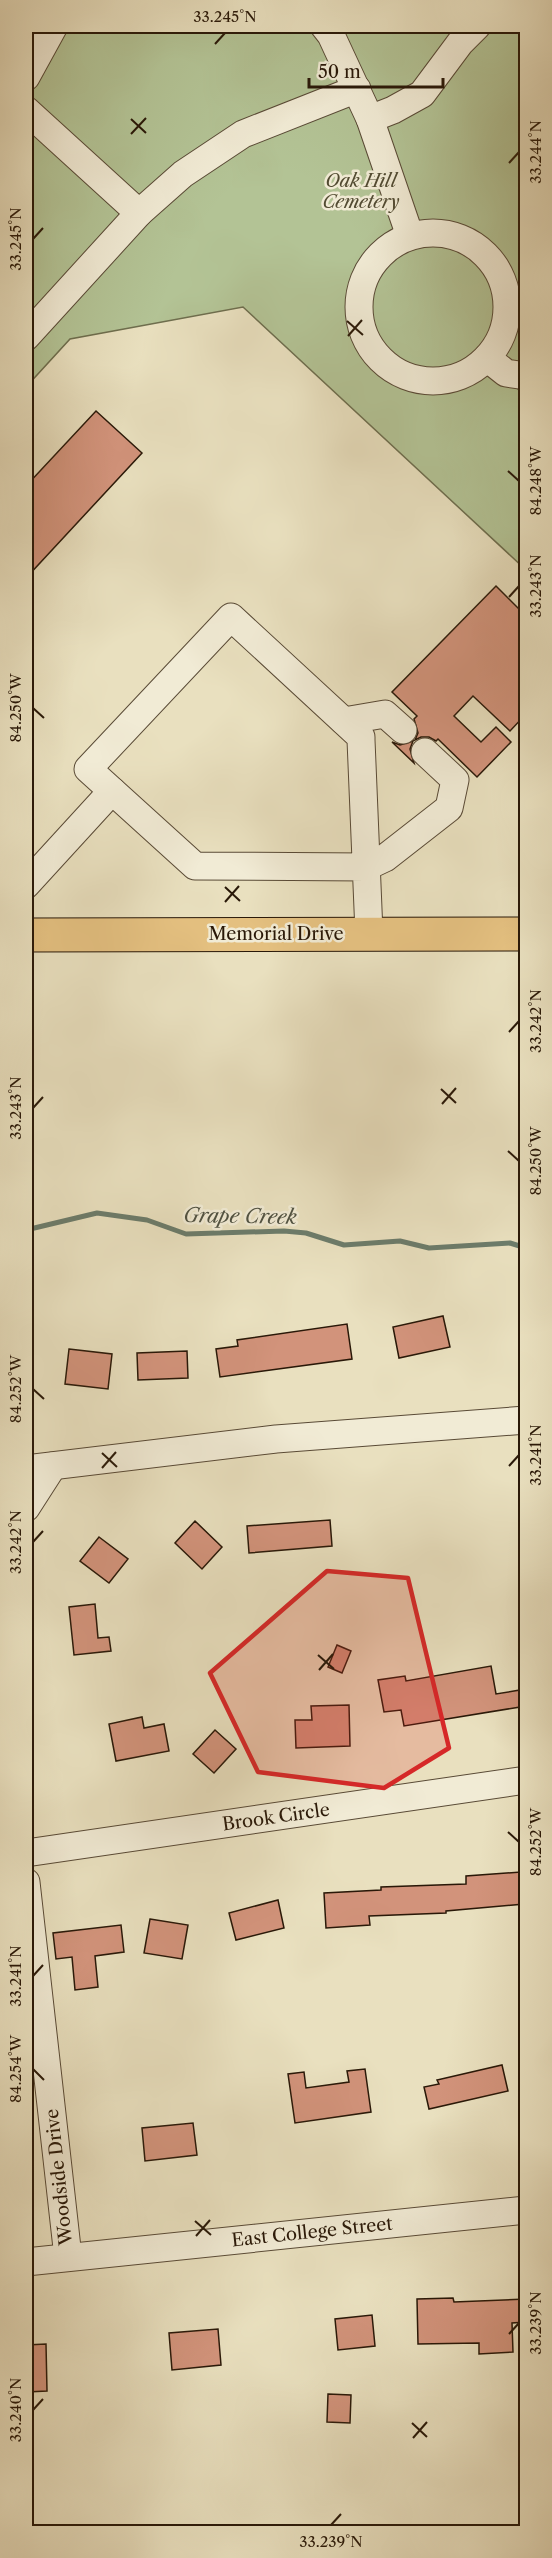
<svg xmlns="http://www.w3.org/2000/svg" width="552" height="2558" viewBox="0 0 552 2558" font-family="'Libre Caslon Text',serif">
	<rect width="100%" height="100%" fill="#e9e0bf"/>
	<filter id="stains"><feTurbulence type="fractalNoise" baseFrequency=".00333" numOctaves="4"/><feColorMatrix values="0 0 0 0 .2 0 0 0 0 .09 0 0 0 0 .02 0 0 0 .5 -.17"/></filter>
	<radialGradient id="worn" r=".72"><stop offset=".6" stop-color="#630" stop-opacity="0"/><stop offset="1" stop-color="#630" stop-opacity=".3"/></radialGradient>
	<path fill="#b3c395" stroke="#6e6e4e" stroke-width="1.5" d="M26,26H526V362L510,380L526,398V570L243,307L70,339L26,387Z"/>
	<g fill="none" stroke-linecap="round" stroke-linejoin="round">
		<path stroke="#6c7c6b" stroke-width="5" d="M26,1230L97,1213L147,1220L186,1234L284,1231L306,1233L344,1245L400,1241L429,1248L510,1243L526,1248"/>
	</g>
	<g fill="#d2937b" stroke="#291808" stroke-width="1.5">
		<path d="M96,411L142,453L26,578V486Z"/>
		<path d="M496,586L526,616V714L510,731L473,696L454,716L481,742L496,727L511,742L477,777L438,739L436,741L429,737H421L415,740L418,733L414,719L417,716L392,692Z"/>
		<path d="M413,741L410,749L414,763L392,742L400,745Z"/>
		<path d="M443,1316L450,1347L399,1358L393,1327Z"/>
		<path d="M347,1324L352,1359L220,1377L216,1349L238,1346L237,1340Z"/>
		<path d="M69,1349L112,1354L108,1389L65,1384Z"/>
		<path d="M187,1351L188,1378L138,1380L137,1353Z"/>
		<path d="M330,1520L332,1546L249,1553L247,1526Z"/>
		<path d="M195,1521L222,1547L202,1569L175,1543Z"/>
		<path d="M99,1537L128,1559L109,1583L80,1561Z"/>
		<path d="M95,1604L98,1638L109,1637L111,1651L74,1655L69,1607Z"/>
		<path d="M337,1645L351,1651L342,1673L328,1667Z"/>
		<path d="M491,1666L496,1694L526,1689V1706L404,1726L401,1710L384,1712L378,1680L405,1676L406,1681Z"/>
		<path d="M349,1705L350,1746L296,1748L295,1720H312L311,1706Z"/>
		<path d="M142,1717L144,1728L164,1724L169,1751L116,1761L109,1724Z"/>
		<path d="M215,1730L236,1749L214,1773L193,1754Z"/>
		<path d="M521,1872L524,1904L446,1911V1913L369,1916L370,1925L326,1928L324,1893L381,1890V1887L466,1884V1876Z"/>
		<path d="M278,1900L284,1928L236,1940L229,1913Z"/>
		<path d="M150,1919L188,1925L182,1959L144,1953Z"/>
		<path d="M121,1925L124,1952L95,1956L98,1987L75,1990L72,1957L56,1959L53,1933Z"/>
		<path d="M502,2065L508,2091L429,2109L424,2087L439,2084L437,2080Z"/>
		<path d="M365,2069L371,2112L295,2123L288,2074L304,2072L306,2088L349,2082L347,2071Z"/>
		<path d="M193,2123L197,2155L145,2161L142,2128Z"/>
		<path d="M453,2298L454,2302L526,2299V2322L512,2323L513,2352L479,2354V2343L418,2344L417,2299Z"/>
		<path d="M372,2315L375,2346L338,2350L335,2319Z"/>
		<path d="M218,2329L221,2365L172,2370L169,2333Z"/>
		<path d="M46,2344L47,2391L27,2392L26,2345Z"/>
		<path d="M328,2394L351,2395L350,2423L327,2422Z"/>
	</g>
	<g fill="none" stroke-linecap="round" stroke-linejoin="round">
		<g stroke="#594a36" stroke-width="29">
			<g id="minor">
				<path d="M324,26L331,35L370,119L410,236"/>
				<path d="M26,77L54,26"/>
				<path d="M26,110L139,213L183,174L243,134L357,89"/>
				<path d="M370,119L393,110L422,94L460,43L477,26"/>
				<circle cx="433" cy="307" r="74"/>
				<path d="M26,337L139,213"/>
				<path d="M487,358L506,373L526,376"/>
				<path d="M344,721L385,714L403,730"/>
				<path d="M26,885L112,791"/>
				<path d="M369,933L361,740V737L231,617L88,769L195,866L366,867L385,858L449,808L455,780L425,752"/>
				<path d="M26,1469L276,1439L526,1420"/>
				<path d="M26,1508L53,1466"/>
				<path d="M26,1853L526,1780"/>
				<path d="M26,1882L68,2257"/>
				<path d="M26,2262L526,2210"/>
			</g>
		</g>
		<g stroke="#291808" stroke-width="35">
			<path id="major" d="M26,935L526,934"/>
		</g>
		<use href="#minor" stroke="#f1ebd5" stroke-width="27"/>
		<use href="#major" stroke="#e4c080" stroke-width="33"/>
	</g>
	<path fill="#d62828" fill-opacity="0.2" stroke="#d62828" stroke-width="4.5" stroke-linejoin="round" d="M327,1571L408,1578L449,1748L384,1788L258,1772L210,1673Z"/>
	<path fill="none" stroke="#291808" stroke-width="2" d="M215,44L225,33M131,119L146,133M131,134L146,118M509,163L519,152M33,239L43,228M347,321L363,335M348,336L362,320M508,471L519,481M509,597L519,586M33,708L44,718M225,887L240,901M225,902L239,886M509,1032L519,1021M441,1089L456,1103M442,1104L456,1088M33,1108L43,1097M508,1151L519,1161M33,1389L44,1399M102,1453L117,1467M509,1466L519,1455M102,1468L116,1452M33,1542L43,1531M318,1655L334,1669M319,1670L333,1654M508,1832L519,1842M33,1976L43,1965M33,2069L44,2080M195,2221L211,2235M196,2236L210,2220M509,2334L519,2323M33,2410L43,2399M412,2423L427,2437M413,2438L427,2422M331,2525L341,2514"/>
	<g text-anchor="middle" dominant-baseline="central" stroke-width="5" stroke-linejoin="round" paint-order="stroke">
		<g font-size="18" font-style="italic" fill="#524b32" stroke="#f1ebd5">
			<text x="361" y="181">Oak Hill<tspan x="361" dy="21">Cemetery</tspan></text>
		</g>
		<g font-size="18" fill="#291808" stroke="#f1ebd5">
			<text x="276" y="934">Memorial Drive</text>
			<text transform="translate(276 1817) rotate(-8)">Brook Circle</text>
			<text transform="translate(59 2177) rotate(-96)">Woodside Drive</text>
			<text transform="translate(312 2232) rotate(-6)">East College Street</text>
		</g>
		<g font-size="20" font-style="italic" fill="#505242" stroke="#f1ebd5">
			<text transform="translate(240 1216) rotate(1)">Grape Creek</text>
		</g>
	</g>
	<rect width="552" height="2558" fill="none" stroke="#e9e0bf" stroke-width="66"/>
	<path d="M309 78v9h134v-9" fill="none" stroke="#291808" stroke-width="3"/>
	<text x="318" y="78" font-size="18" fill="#291808" stroke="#f1ebd5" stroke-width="4.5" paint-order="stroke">50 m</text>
	<rect x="33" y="33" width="486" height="2492" fill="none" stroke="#291808" stroke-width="2"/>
	<g font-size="15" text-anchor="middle" fill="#291808">
		<text x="225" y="22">33.245°N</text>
		<text transform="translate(536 152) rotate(-90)" y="5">33.244°N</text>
		<text transform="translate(16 239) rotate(-90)" y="5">33.245°N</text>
		<text transform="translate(536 481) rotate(-90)" y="5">84.248°W</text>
		<text transform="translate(536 586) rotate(-90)" y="5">33.243°N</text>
		<text transform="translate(16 708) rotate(-90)" y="5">84.250°W</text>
		<text transform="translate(536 1021) rotate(-90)" y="5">33.242°N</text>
		<text transform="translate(16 1108) rotate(-90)" y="5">33.243°N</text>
		<text transform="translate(536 1161) rotate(-90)" y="5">84.250°W</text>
		<text transform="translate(16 1389) rotate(-90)" y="5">84.252°W</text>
		<text transform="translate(536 1455) rotate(-90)" y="5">33.241°N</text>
		<text transform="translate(16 1542) rotate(-90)" y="5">33.242°N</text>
		<text transform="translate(536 1842) rotate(-90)" y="5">84.252°W</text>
		<text transform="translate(16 1976) rotate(-90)" y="5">33.241°N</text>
		<text transform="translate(16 2069) rotate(-90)" y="5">84.254°W</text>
		<text transform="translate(536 2323) rotate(-90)" y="5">33.239°N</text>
		<text transform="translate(16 2410) rotate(-90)" y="5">33.240°N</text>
		<text x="331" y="2547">33.239°N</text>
	</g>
	<rect width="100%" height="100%" filter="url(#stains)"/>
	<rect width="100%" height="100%" fill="url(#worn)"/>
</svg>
